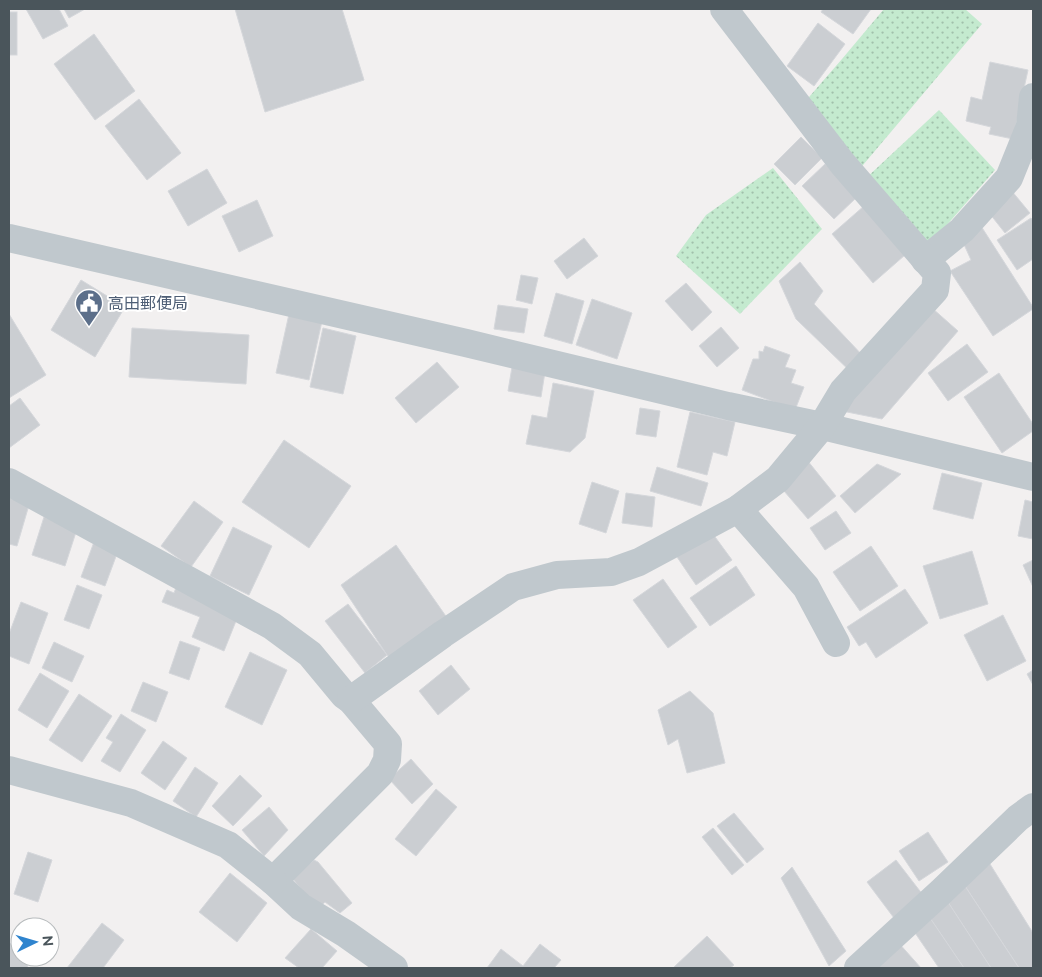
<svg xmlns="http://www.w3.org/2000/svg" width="1042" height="977" viewBox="0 0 1042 977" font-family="Raleway,'Noto Sans JP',sans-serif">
	<defs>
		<pattern id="grass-dots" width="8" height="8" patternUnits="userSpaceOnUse" patternTransform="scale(1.25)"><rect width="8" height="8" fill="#c4eacf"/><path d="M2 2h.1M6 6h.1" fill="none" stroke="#a1c0ab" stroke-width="1.8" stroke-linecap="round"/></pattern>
	</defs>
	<rect width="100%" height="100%" fill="#f2f0f0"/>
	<g fill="url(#grass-dots)">
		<path d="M884,9H965L982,24L858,171L803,104L842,59Z"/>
		<path d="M939,110L995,170L924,251L864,180Z"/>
		<path d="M773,168L822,229L740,314L676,256L706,215Z"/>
	</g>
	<g fill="#cbced2" stroke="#d5d7db">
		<path d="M26,9H59L68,26L43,39Z"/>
		<path d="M64,9H85L69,18Z"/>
		<path d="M235,9H342L364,80L265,112Z"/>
		<path d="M823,9H871L853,34L821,12Z"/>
		<rect x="9" y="12" width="8" height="43"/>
		<path d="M818,23L845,44L814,86L787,66Z"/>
		<path d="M94,34L135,91L95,120L54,64Z"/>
		<path d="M990,62L1028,70L1013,139L989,134L991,127L966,121L971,97L982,100Z"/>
		<path d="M139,99L181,153L147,180L105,126Z"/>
		<path d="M801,137L822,158L795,185L774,164Z"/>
		<path d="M825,164L857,197L834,219L802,186Z"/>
		<path d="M207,169L227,203L188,226L168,191Z"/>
		<path d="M1011,190L1030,213L1005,233L986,209Z"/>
		<path d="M257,200L273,236L239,252L222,216Z"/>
		<path d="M864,206L905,255L873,283L832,234Z"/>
		<path d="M1031,218L1033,221V259L1017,270L997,240Z"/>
		<path d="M981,226L1033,307V309L993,336L950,271L971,260L962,240Z"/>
		<path d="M584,238L598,256L567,279L554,261Z"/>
		<path d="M800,262L823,291L814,304L864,357L854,375L796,319L779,281Z"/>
		<path d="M521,275L538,278L532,304L516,300Z"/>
		<path d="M81,280L125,307L95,357L51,330Z"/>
		<path d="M686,283L712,312L692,331L665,301Z"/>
		<path d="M556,293L584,301L572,344L544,336Z"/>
		<path d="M592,299L632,313L617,359L576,345Z"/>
		<path d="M498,305L528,309L524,333L494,329Z"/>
		<path d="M932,308L958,331L882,419L842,411Z"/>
		<path d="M9,314L46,375L9,398Z"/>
		<path d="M289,314L322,321L309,380L276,373Z"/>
		<path d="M721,327L739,348L717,367L699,346Z"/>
		<path d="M132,328L249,335L246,384L129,377Z"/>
		<path d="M323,328L356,336L343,394L310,387Z"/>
		<path d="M967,344L988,372L948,401L928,373Z"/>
		<path d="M765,346L790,355L785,367L796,370L791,383L804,387L795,410L742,390L753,359H759V351L763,352Z"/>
		<path d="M437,362L459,387L416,423L395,398Z"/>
		<path d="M512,367L545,372L541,397L508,391Z"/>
		<path d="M999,373L1033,424V431L1002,453L964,397Z"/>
		<path d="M553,383L594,391L585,438L570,452L526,444L532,415L547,418Z"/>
		<path d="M20,398L40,425L9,448V406Z"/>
		<path d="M640,408L660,411L656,437L636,434Z"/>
		<path d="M690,412L735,422L727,456L713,452L707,475L677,467Z"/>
		<path d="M284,440L351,486L309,548L242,502Z"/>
		<path d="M807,460L836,496L808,519L778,484Z"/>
		<path d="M877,464L901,474L855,513L840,496Z"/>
		<path d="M657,467L708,483L701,506L650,491Z"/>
		<path d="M942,473L982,483L973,519L933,509Z"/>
		<path d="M592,482L619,491L606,533L579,524Z"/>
		<path d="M626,493L655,497L652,527L622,523Z"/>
		<path d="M9,498L29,505L17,546L9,544Z"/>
		<path d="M1025,500L1033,502V539L1018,536Z"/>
		<path d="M194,501L223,522L191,567L161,546Z"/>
		<path d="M836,511L851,533L825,550L810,528Z"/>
		<path d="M44,517L77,529L65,566L32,555Z"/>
		<path d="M233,527L272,546L249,595L210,576Z"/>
		<path d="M710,530L732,560L696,585L675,554Z"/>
		<path d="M94,542L118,551L105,586L81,577Z"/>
		<path d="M396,545L450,622L395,661L387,655L341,585Z"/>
		<path d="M871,546L898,586L860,611L833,572Z"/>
		<path d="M972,551L988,604L940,619L923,566Z"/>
		<path d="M1033,560V587L1023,565Z"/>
		<path d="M736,566L755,595L710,626L690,598Z"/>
		<path d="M663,579L697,627L668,648L633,600Z"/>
		<path d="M77,585L102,595L89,629L64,620Z"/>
		<path d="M177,585L240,611L224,651L192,637L200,617L162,602L167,590L174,593Z"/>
		<path d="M905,589L928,623L876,658L866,642L859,646L847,627Z"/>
		<path d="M21,602L48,613L29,664L9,656V634Z"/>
		<path d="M348,604L387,655L365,673L325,621Z"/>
		<path d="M1003,615L1026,661L987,681L964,635Z"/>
		<path d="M180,641L200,648L189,680L169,673Z"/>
		<path d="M54,642L84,656L72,682L42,668Z"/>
		<path d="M250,652L287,670L262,725L225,707Z"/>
		<path d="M451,665L470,689L438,715L419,691Z"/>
		<path d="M1033,670V685L1027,674Z"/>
		<path d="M40,673L69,691L47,728L18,710Z"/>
		<path d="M143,682L168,692L156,722L131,711Z"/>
		<path d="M690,691L713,713L725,763L687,773L678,739L668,745L658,710Z"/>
		<path d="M79,694L112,716L82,762L49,740Z"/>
		<path d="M121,714L146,730L120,772L101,761L113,742L106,738Z"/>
		<path d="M163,741L187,758L165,790L141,773Z"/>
		<path d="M411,759L433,784L412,804L389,779Z"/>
		<path d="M195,767L218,783L196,817L173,801Z"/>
		<path d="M240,775L262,796L233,826L212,806Z"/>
		<path d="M436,789L457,807L416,856L395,839Z"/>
		<path d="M269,807L288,830L264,856L242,830Z"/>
		<path d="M734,813L764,849L747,863L717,826Z"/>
		<path d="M713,828L744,865L732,875L702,837Z"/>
		<path d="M928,832L948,862L919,881L899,851Z"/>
		<path d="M28,852L52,860L38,902L14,894Z"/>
		<path d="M314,860L318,862L352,903L340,913L325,902L318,909L292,878Z"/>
		<path d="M896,860L923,895L894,918L867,882Z"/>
		<path d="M990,864L1033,933V968H1019L963,883Z"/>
		<path d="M792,867L846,951L829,966L781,878Z"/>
		<path d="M230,873L267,903L237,942L199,912Z"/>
		<path d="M963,883L1019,968H991L944,896Z"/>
		<path d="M944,896L991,968H964L926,912Z"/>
		<path d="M926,912L964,968H939L909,924Z"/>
		<path d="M102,923L124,940L103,968H67Z"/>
		<path d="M311,929L337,951L322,968H299L285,958Z"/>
		<path d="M707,936L734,965L730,968H675L674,967Z"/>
		<path d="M897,941L921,968H866Z"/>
		<path d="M9,943L20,947V957H31L27,968H9Z"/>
		<path d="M540,944L561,960L554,968H487L501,949L523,966Z"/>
	</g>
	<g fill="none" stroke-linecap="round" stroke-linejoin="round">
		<g stroke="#c0c8cd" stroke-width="28">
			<path d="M9,238L466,343L728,406L822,426L1033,477"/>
			<path d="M925,260L962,230L1009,178L1030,126L1033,97"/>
			<path d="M9,482L272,626L310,654L344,695L351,700L388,744L387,760L380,774L273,881L301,907L346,934L394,968"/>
			<path d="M738,509L806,587L836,643"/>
			<path d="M351,700L443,634L513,587L557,575L611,572L639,562L738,509L778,479L822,426L843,391L935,290L937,273L842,163L724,9"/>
			<path d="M9,770L131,803L228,845L273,881"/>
			<path d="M858,968L941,892L1018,818L1033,807"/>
		</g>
	</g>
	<defs>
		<g id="civic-pin" transform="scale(1.4375)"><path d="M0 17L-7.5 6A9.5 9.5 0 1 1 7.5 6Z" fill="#5c6f8a" stroke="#fff"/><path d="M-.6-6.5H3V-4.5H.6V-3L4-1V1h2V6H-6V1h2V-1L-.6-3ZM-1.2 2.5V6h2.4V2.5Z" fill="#fff"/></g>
	</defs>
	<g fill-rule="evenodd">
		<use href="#civic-pin" x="89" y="303"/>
	</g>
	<g text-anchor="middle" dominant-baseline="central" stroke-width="4" stroke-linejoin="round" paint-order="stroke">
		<g font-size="16" fill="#4e5e75" stroke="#fff" text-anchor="start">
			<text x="108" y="303">高田郵便局</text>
		</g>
	</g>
	<rect width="1042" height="977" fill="none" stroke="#4a555b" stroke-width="20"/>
	<g transform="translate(35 942) rotate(85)"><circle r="24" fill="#ffffff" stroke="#b7bbbd"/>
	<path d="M0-4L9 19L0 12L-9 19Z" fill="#2f84ce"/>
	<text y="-8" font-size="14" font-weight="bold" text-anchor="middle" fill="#4a555b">N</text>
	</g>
</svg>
